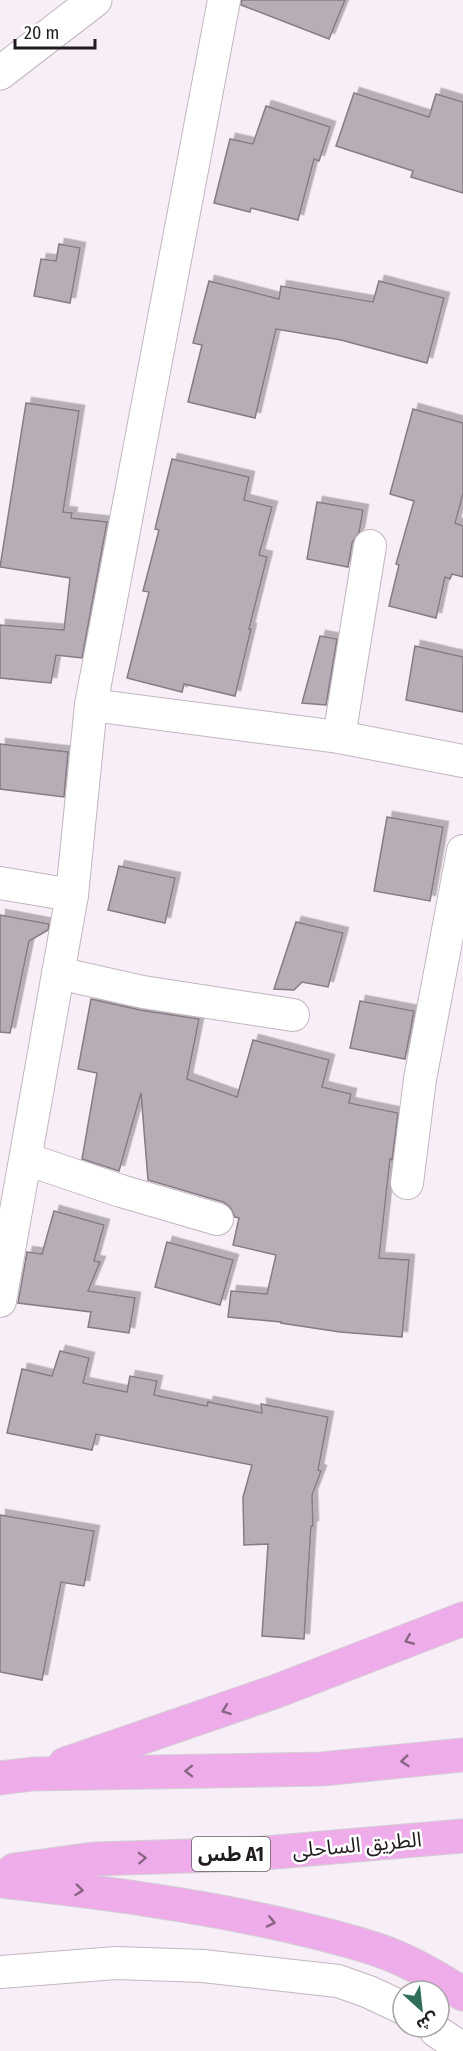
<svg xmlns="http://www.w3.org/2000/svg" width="463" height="2051" viewBox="0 0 463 2051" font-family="'Fira Sans Condensed','Noto Sans Arabic',sans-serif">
	<defs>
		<filter id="shadow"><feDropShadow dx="5.5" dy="-5.5" stdDeviation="0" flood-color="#0004"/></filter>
	</defs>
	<rect width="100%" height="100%" fill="#f8eef7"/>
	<g fill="#b7adb6" stroke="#857c84" stroke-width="1.5" filter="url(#shadow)">
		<path d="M242,0H345L329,39L241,5Z"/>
		<path d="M354,93L429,117L436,94L463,102V193L411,177L413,171L336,146Z"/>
		<path d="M266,106L330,127L319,161L314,159L298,220L251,208L250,212L214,203L230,139L253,144Z"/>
		<path d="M59,244L80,248L70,303L34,296L41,259L56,261Z"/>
		<path d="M209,281L279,299L281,286L373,302L379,281L444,298L427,363L341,340L276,329L255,418L188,402L202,345L193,343Z"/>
		<path d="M26,403L79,411L63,512L72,513L71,518L107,522L82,658L56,655L51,683L0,678V625L64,630L70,578L0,567Z"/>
		<path d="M413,409L463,423V494L455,523L463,526V577L452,574L450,579L445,577L436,618L389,606L399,565L396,564L414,501L390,494Z"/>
		<path d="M172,459L249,477L244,500L272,507L259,555L267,557L249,629H251L235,696L184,684L182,692L127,678L149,592L143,591L159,530L155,529Z"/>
		<path d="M317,502L363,510L359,533L352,543L348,567L307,559Z"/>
		<path d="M320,636L337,639L326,705L302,703Z"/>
		<path d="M415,646L463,657V712L406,700Z"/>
		<path d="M0,744L68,752L64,797L0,789Z"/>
		<path d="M387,817L443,827L430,901L374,891Z"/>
		<path d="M119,866L175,878L165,923L108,910Z"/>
		<path d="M0,915L49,924L48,930L29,941L10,1033L0,1032Z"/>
		<path d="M296,922L343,933L328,987L302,982L294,990L274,989Z"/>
		<path d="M91,999L140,1010L199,1019L187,1079L237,1097L253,1040L329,1060L322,1087L351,1094L349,1103L398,1113L392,1160L390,1159L379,1258L409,1260L402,1337L340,1332L281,1323V1322L228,1317L231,1291L267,1294L276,1255L233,1245L239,1218L235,1217L230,1207L223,1202L148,1180L141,1093L119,1171L82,1159L97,1073L78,1069Z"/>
		<path d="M360,1001L414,1011L405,1059L350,1048Z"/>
		<path d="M54,1211L104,1225L94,1261L100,1262L88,1291L135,1298L129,1333L88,1327L91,1312L18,1303L27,1252L42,1254Z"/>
		<path d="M167,1242L233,1260L220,1305L155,1287Z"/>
		<path d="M60,1351L89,1358L83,1383L127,1392L130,1376L157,1381L154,1395L207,1406L208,1402L262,1413L261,1404L328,1417L318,1470L321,1471L312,1495L313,1526H311L304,1639L262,1636L268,1544L244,1545L243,1497L252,1465L96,1434L92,1450L7,1433L22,1369L52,1376Z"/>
		<path d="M0,1515L94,1531L84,1586L61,1582L42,1680L0,1672Z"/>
	</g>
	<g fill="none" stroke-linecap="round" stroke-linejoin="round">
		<g stroke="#c1b7c0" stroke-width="34">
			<g id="minor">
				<path d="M91,705L339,737L463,761"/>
				<path d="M339,737L370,546"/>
				<path d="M0,883L72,895"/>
				<path d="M58,973L143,992L293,1015"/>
				<path d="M26,1159L121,1191L217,1219"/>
				<path d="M407,1183L420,1079L463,851"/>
				<path d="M0,1301L72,895L91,705L224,0"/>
				<path d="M0,1972L116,1963L203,1966L338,1981L369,1992L403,2008"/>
				<path d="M436,2031L463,2049"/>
			</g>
		</g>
		<g stroke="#c1b7c0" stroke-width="35">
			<path id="tertiary" d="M0,73L95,0"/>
		</g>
		<g stroke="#d2d2d2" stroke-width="35">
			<g id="trunk">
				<path d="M65,1764L277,1691L463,1619"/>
				<path d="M0,1778L33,1774L322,1769L463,1755"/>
				<path d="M14,1870L93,1859L252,1854L463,1836"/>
				<path d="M0,1881C97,1892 194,1904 289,1926C319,1933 349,1940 378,1950C408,1960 437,1977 463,1994"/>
			</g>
		</g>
		<use href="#minor" stroke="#fff" stroke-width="32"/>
		<use href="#tertiary" stroke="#fff" stroke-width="33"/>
		<use href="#trunk" stroke="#efaceb" stroke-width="33"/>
	</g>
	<defs><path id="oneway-chevron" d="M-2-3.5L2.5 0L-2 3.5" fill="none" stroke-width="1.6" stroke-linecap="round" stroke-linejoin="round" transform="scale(1.5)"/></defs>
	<g stroke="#886485">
		<use href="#oneway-chevron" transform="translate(409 1640) rotate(158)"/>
		<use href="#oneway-chevron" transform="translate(226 1710) rotate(160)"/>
		<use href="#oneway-chevron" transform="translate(405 1761) rotate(174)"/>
		<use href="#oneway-chevron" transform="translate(189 1771) rotate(179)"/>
		<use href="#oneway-chevron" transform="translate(142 1858) rotate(-2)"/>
		<use href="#oneway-chevron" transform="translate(79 1890) rotate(6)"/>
		<use href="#oneway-chevron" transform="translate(271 1922) rotate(13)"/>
	</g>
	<g text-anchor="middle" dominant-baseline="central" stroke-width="5" stroke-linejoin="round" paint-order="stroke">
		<rect fill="#fff" stroke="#636062" stroke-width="1.5" x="192" y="1837" width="78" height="34" rx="4.5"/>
		<g font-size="20" font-weight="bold" fill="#201c1f">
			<text x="231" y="1854">طس A1</text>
		</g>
		<g font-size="21" fill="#201c1f" stroke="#fff">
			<text transform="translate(357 1845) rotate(-5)">الطريق الساحلى</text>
		</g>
	</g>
	<g transform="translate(421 2009) rotate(153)"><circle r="28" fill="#ffffff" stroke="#a6a4a5" stroke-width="1.5"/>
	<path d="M0-4.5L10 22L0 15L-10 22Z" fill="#316e5a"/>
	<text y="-9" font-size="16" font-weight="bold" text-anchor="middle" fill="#201c1f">ش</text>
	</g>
	<path d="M15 39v9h80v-9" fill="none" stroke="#201c1f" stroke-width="3"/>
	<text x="24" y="39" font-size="18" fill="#201c1f" stroke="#ffffff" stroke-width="4.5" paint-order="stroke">20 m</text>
</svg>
